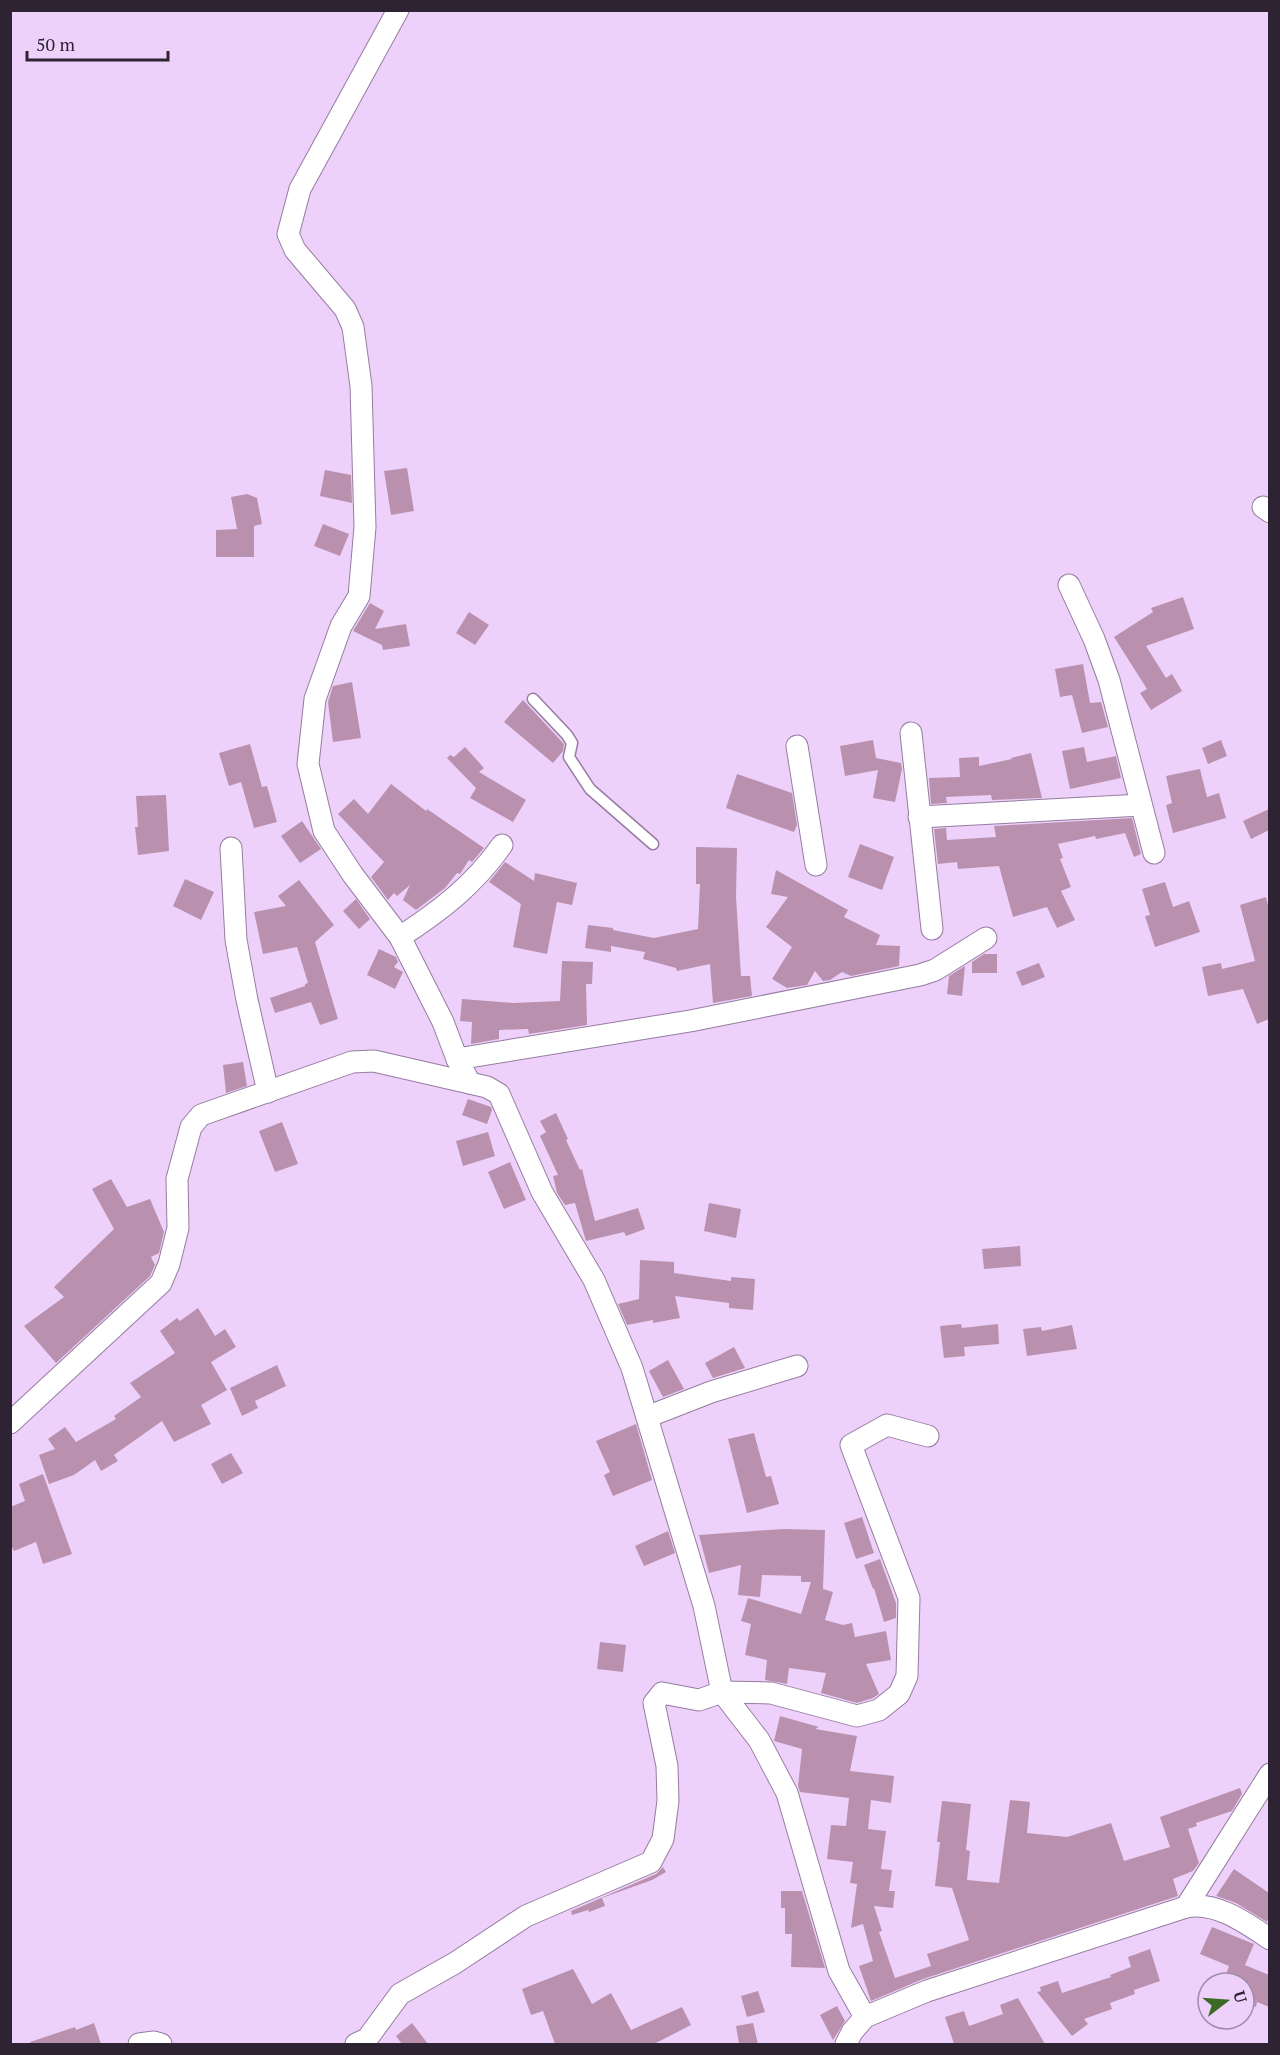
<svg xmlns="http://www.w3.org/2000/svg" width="1280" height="2055" viewBox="0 0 1280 2055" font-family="'PT Serif',serif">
	<rect width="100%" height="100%" fill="#eed1fa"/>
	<g fill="#b991af">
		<path d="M407,468L414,511L391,515L384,471Z"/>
		<path d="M325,470L351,475L352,503L320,496Z"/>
		<path d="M247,494L257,498L262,524L254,526V557H216V530L237,529L231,497Z"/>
		<path d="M323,524L349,534L340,556L314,546Z"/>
		<path d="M1183,597L1194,629L1146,646L1166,678L1172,674L1182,691L1151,710L1140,693L1147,689L1114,637L1153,612L1151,608Z"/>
		<path d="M370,603L384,611L375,629L406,624L410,646L383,650L382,645L353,631Z"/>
		<path d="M469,612L489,625L475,645L456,633Z"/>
		<path d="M1083,664L1090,703L1101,702L1108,727L1082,733L1072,695L1060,697L1055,669Z"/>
		<path d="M352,682L361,738L333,742L328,702L333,686Z"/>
		<path d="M523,700L564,744L563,751L553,763L504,722Z"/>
		<path d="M873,740L876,758L901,763L902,769L895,802L873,798L878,770L845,776L840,746Z"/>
		<path d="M1221,740L1227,756L1208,764L1202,748Z"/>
		<path d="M250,744L262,787L267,786L277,822L254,828L241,782L229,786L219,753Z"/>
		<path d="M465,747L484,768L479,772L526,800L513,822L470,798L476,788L447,758L450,755L454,757Z"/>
		<path d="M1084,747L1087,762L1116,756L1121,778L1070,789L1062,751Z"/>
		<path d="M1031,753L1042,798L992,800L991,795L946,797L947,803L931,804L929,778L960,777L959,758L979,757V766L1012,759L1011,758Z"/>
		<path d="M1200,769L1207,797L1219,793L1226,818L1173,833L1166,805L1172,803L1166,776Z"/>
		<path d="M737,774L792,793L797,825L794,832L726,808Z"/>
		<path d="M391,784L426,811L427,809L484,848L472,862L469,860L460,874L457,873L445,888L416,910L403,900L410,885L397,896L394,893L388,900L371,877L384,862L338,814L354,799L368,814Z"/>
		<path d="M166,795L169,851L138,855L135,827H138L136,796Z"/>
		<path d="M1269,809V830L1251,839L1243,821Z"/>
		<path d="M1132,818L1141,854L1134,857L1125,833L1096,839L1095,836L1058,844L1063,858L1060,859L1071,887L1061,891L1075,920L1057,928L1047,907L1013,917L999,866L958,869L957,862L938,864L934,829L946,828L947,840L996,837L994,826Z"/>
		<path d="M302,821L321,849L300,863L281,836Z"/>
		<path d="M860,844L894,857L882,890L848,877Z"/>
		<path d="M696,847L737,848L736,897L741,976H750L752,996L713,1003L710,964L677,971L676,968L643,959L645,952L611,946V952L585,948L588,925L613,928V930L654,938L698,929L700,884H696Z"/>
		<path d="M505,862L534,881L535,873L577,883L572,905L557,902L547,954L513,947L521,904L489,882Z"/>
		<path d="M776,870L848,910L844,917L880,935L876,945L900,946L899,966L851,976L842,972L830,980L823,981L815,971L807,985L787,988L772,979L792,947L766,927L788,897L771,894Z"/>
		<path d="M185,879L214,892L201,920L173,906Z"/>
		<path d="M299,880L334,925L315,942L338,1019L320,1025L311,1002L275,1013L270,998L305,986V984L308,983L297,947L263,954L254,912L286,906L278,896Z"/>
		<path d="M1165,882L1173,907L1189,901L1200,932L1155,947L1145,916L1150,915L1142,889Z"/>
		<path d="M1266,897L1269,910V1019L1257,1024L1243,989L1208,996L1202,967L1221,963L1222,969L1255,961L1240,905Z"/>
		<path d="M356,899L370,919L359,929L343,911Z"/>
		<path d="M379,949L396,957L398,962L394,967L403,972L395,989L367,975Z"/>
		<path d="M984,954H997V973H972V962Z"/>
		<path d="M562,961L593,962L592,984H586L587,1025L529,1034L528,1029L499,1030V1039L471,1044L472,1022L460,1021L462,999L513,1003L560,1001Z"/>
		<path d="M1039,963L1045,977L1022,986L1016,972Z"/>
		<path d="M965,966L962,996L947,994L949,976Z"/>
		<path d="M243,1062L247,1086L226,1093L223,1065Z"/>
		<path d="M468,1099L491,1107L492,1110L487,1124L462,1115Z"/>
		<path d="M556,1113L568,1139L566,1140L580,1170L582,1169L595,1221L638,1208L645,1229L626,1236L624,1232L586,1241L575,1203L565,1205L557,1193L553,1176L558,1175L540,1136L546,1132L540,1121Z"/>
		<path d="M282,1122L298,1164L275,1172L259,1131Z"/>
		<path d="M488,1132L495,1156L463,1166L456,1141Z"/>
		<path d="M510,1162L526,1200L504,1209L488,1172Z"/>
		<path d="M111,1179L127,1207L150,1199L164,1232L159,1253L151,1257L155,1265L150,1276L56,1363L24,1326L64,1297L54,1287L114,1229L92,1189Z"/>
		<path d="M709,1203L741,1209L736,1238L704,1231Z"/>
		<path d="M1020,1246L1021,1266L984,1269L982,1249Z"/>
		<path d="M640,1260L674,1262V1273L731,1281V1277L755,1279L753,1310L729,1308V1303L675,1296L680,1318L653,1323V1320L627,1325L618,1304L639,1299Z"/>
		<path d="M198,1308L215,1336L225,1329L236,1347L211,1362L227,1390L201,1405L211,1424L174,1442L162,1421L114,1455L118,1461L101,1471L95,1460L74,1475L49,1484L39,1455L55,1449L48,1439L65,1427L76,1442L116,1419L114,1416L141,1397L130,1383L175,1353L160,1331L177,1318L180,1321Z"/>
		<path d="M961,1324L962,1328L998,1324L999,1344L964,1347L965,1356L944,1358L940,1326Z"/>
		<path d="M1072,1325L1077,1349L1027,1356L1023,1329L1041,1327L1042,1331Z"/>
		<path d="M734,1347L745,1368L713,1378L705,1363Z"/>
		<path d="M668,1360L684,1389L663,1397L649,1371Z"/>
		<path d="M277,1365L286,1386L255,1401L258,1408L242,1416L230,1388Z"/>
		<path d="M636,1424L652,1480L613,1496L604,1475L610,1472L596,1441Z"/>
		<path d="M754,1433L766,1477L771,1476L779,1504L747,1513L728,1439Z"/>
		<path d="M231,1453L243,1473L222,1484L211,1464Z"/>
		<path d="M43,1474L72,1554L43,1564L36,1542L14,1551L10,1543V1507L25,1501L19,1484Z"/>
		<path d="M862,1517L874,1553L856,1559L844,1523Z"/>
		<path d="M783,1529L825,1530L823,1589L833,1592L825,1620L843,1625L852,1623L855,1637L886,1631L891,1660L866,1664L879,1694L873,1698L857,1703L821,1693L826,1673L789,1668L787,1684L765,1680L767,1660L745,1655L751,1624L741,1621L748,1598L801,1614L811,1582H801V1576L762,1575L760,1597L738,1595L741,1565L709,1573L699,1535Z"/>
		<path d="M668,1531L675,1553L644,1566L635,1546Z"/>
		<path d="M880,1559L896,1603V1618L884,1622L874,1588L873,1589L864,1565Z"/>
		<path d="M600,1642L626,1645L623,1672L597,1669Z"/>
		<path d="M780,1716L819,1727L815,1729L857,1736L850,1771L894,1776L891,1803L871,1800L868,1829L886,1831L881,1869L892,1870L889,1891H895L893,1908L874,1906L882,1931L879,1932L895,1978L931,1966L927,1954L969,1940L952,1888L935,1886L940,1842H937L942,1801L971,1804L966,1850L970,1851L967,1880L999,1883L1010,1800L1030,1802L1027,1833L1067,1837L1111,1823L1124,1861L1170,1847L1160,1817L1240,1788L1242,1794L1232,1811L1196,1823L1197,1826L1188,1829L1199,1863L1193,1871L1173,1879L1178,1896L923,1979L871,2001L859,1966L873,1961L863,1924L851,1928L857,1884L850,1883L853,1862L827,1859L831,1825L846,1826L849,1798L800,1792L798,1786L802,1749L774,1741Z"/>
		<path d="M663,1867L666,1872L652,1880L602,1898L605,1906L589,1912L588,1910L572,1915L571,1911L656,1874Z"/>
		<path d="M1234,1869L1269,1893V1917L1267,1922L1236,1903L1216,1896Z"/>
		<path d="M781,1891H802L825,1968L791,1967L792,1934H785V1908H781Z"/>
		<path d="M1212,1927L1254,1944L1245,1965L1269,1975V2007L1257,2002L1256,2007L1244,2002V1983H1223L1229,1966L1200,1954Z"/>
		<path d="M1150,1949L1160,1981L1134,1990L1135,1994L1110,2003L1112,2009L1084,2019L1088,2024L1072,2036L1037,1992L1041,1991L1040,1987L1058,1981L1062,1993L1111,1977L1110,1975L1131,1967L1128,1957Z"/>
		<path d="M573,1969L592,2004L611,1993L631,2030L682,2007L691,2025L654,2044H555L543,2011L531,2015L522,1989Z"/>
		<path d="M758,1991L765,2012L747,2017L741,1996Z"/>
		<path d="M1018,1998L1045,2044H954L945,2017L964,2011L969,2026L1003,2014L1000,2005Z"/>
		<path d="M837,2006L845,2021L833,2040L820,2015Z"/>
		<path d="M94,2023L101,2044H31L30,2042L75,2027L76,2030Z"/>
		<path d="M412,2023L428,2044H402L396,2036Z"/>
		<path d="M753,2023L758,2044H739L736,2026Z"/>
	</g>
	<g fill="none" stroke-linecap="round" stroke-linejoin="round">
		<g stroke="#967ca1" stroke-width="13">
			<path id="lane" d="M533,699L567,735L572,743L569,757L590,789L653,844"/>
		</g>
		<g stroke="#967ca1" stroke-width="23">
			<g id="street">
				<path d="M398,10L300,189L288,234L295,250L345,309L353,327L361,386L365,527L359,596L341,626L315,699L308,764L324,831L353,875L400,937L443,1022L457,1059L470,1083"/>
				<path d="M1263,507L1270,512"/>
				<path d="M1069,585L1094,639L1109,680L1154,853"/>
				<path d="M911,733L932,929"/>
				<path d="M797,746L816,865"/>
				<path d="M919,817L1141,805"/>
				<path d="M231,848L236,940L247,1000L268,1092"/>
				<path d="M400,937C440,911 474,885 502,845"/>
				<path d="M457,1059L690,1021L920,975L935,970L986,938"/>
				<path d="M647,1417L711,1392L797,1366"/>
				<path d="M10,1423L161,1283L169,1264L178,1228L177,1179L191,1127L201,1115L352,1062L374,1061L487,1087L499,1094L542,1192L594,1280L632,1368L704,1606L722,1692L759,1740L787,1793L839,1971L865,2017"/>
				<path d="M1186,1907L1270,1774"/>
				<path d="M139,2044L154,2042L161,2044"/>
				<path d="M356,2044L367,2039L400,1994L455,1963L526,1916L651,1862L663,1839L668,1801L667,1766L654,1703L662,1693L699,1700L722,1692L771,1693L857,1716L879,1710L899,1694L907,1676L909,1598L851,1445L887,1425L928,1436"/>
				<path d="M846,2044L852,2032L865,2017L927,1991L1186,1907C1216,1901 1246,1923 1270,1939"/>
			</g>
		</g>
		<use href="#lane" stroke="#fff" stroke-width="10"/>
		<use href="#street" stroke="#fff" stroke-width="21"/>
	</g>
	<rect width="1280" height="2055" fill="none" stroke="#2e2333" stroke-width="24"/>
	<g transform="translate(1226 2001) rotate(73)"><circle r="28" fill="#eed1fa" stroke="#a18baa" stroke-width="1.5"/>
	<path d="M0-4.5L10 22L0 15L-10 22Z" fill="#3e6825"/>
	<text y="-9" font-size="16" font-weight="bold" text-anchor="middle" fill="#2e2333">U</text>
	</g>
	<path d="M27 51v9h141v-9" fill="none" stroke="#2e2333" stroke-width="3"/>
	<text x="36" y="51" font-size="18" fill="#2e2333" stroke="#eed1fa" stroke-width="4.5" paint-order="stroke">50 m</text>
</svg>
